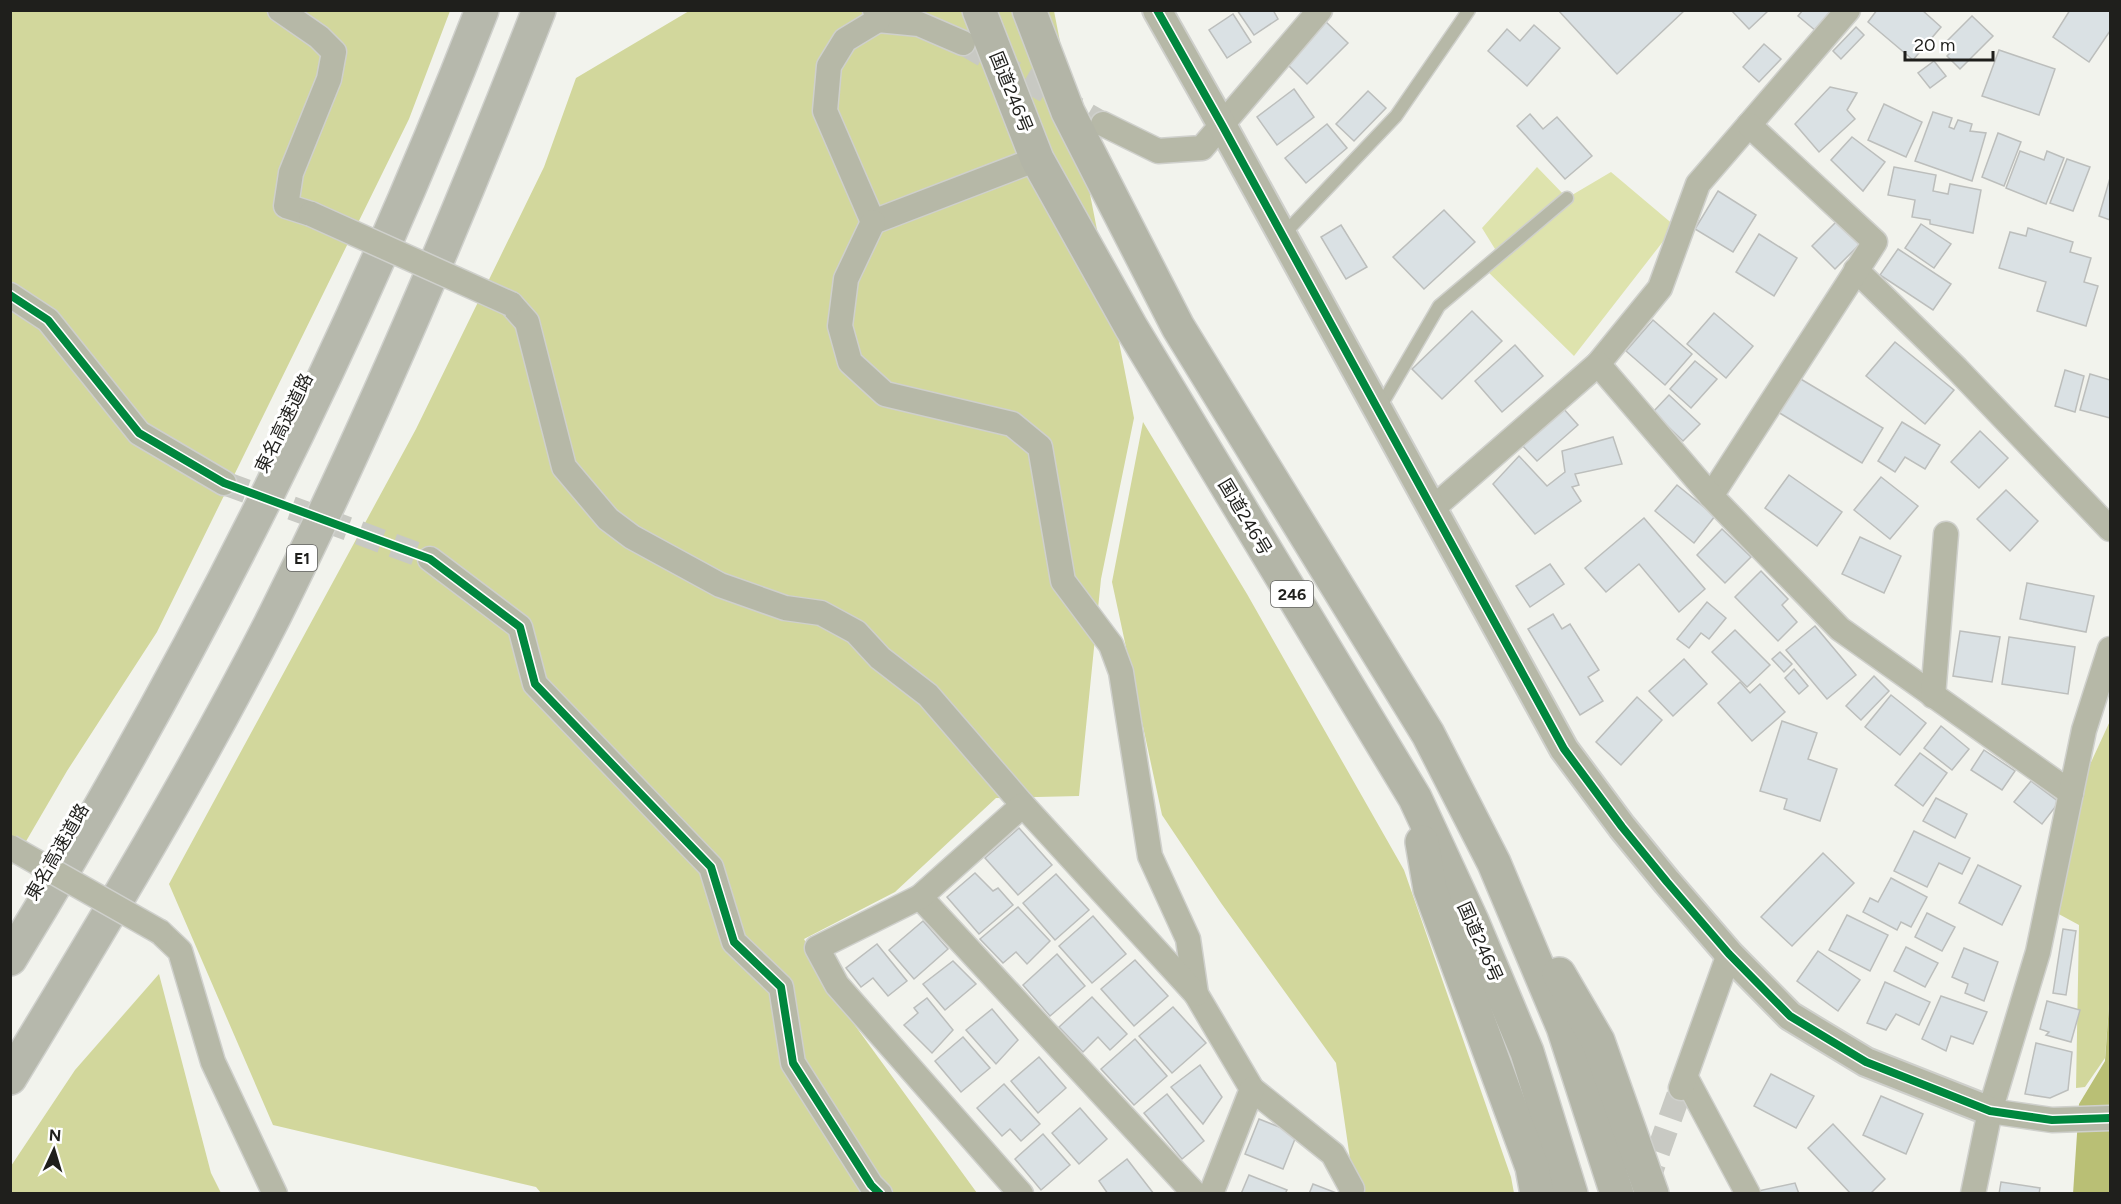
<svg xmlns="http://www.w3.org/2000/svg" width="2121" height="1204" viewBox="0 0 2121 1204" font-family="Figtree,'Noto Sans JP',sans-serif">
	<rect width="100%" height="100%" fill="#f2f3ed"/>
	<path fill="#dee3ad" d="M1537,167L1567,198L1611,172L1675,226L1574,356L1483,267L1495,249L1482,228Z"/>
	<g fill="#d2d79c">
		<path d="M11,11H450L409,119L157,632L67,771L11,867Z"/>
		<path d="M689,11H1054L1134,418L1101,579L1079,796L996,798L895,892L804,939L835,998L977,1193H541L536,1187L273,1125L169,884L416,429L544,167L576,78Z"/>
		<path d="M1143,422L1247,594L1404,870L1511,1177L1514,1193H1355L1336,1063L1221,903L1162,815L1112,582Z"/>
		<path d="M2110,721V991L2105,1058L2085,1087L2076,1088L2079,925L2055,912L2081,784Z"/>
		<path d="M159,974L211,1173L221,1193H11V1166L75,1070Z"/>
	</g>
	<path fill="#b9bf75" d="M2110,991V1193L2073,1194L2079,1104L2105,1061Z"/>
	<g fill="#dae1e4" stroke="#bcbebc" stroke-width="1.5">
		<path d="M1237,10H1273L1278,19L1254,35Z"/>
		<path d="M1558,10H1685L1617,74Z"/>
		<path d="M1731,10H1769L1749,29Z"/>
		<path d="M1803,10H1833L1816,31L1798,16Z"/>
		<path d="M1877,10H1922L1941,27L1913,60L1868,22Z"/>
		<path d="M2070,10H2110V31L2089,62L2053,37Z"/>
		<path d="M1233,14L1251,42L1227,58L1209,30Z"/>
		<path d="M1972,16L1993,36L1960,69L1947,56L1952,51L1945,43Z"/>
		<path d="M1325,21L1348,43L1307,84L1285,62Z"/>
		<path d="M1534,25L1560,48L1527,86L1488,51L1507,29L1520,41Z"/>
		<path d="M1856,27L1864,35L1841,59L1833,51Z"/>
		<path d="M1764,44L1781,59L1759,82L1743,67Z"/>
		<path d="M1999,50L2055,69L2039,115L1982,96Z"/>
		<path d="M1934,61L1946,76L1930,88L1918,73Z"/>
		<path d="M1830,87L1857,93L1847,110L1855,119L1819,152L1795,124Z"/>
		<path d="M1294,89L1314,117L1277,145L1257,117Z"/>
		<path d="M1368,91L1386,108L1354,141L1336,124Z"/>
		<path d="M1884,104L1922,122L1906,157L1868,140Z"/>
		<path d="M1933,112L1952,118L1949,127L1954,129L1958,120L1972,124L1970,131L1986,133L1972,181L1915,161Z"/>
		<path d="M1530,114L1543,129L1557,117L1592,156L1565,179L1517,126Z"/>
		<path d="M1327,124L1347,148L1306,183L1285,158Z"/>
		<path d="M1998,133L2021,142L2004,186L1982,177Z"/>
		<path d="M1852,137L1885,162L1863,191L1831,160Z"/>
		<path d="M2020,151L2044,160L2047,151L2064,158L2046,204L2006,188Z"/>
		<path d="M2067,159L2090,167L2073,211L2050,203Z"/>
		<path d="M1894,167L1936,175L1933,191L1948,194L1950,184L1981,190L1973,233L1930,224V220L1912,217L1915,200L1888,195Z"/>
		<path d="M2110,178V220L2099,216Z"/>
		<path d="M1718,191L1756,215L1733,252L1695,229Z"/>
		<path d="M1444,210L1475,242L1424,289L1393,257Z"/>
		<path d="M1840,218L1863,241L1835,269L1812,246Z"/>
		<path d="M1921,224L1951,244L1934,268L1905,248Z"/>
		<path d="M1341,225L1367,267L1346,279L1321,237Z"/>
		<path d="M2028,228L2073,242L2070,252L2091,258L2084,282L2098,286L2086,326L2037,311L2046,282L1999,268L2010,232L2026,236Z"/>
		<path d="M1759,234L1797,258L1774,296L1736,272Z"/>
		<path d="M1898,249L1951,284L1933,310L1880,275Z"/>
		<path d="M1472,311L1502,341L1442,399L1412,369Z"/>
		<path d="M1714,313L1753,346L1726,378L1687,344Z"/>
		<path d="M1653,320L1692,354L1665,385L1626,351Z"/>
		<path d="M1895,342L1954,390L1925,424L1866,376Z"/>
		<path d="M1515,345L1543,376L1502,412L1475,381Z"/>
		<path d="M1695,361L1717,379L1691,408L1670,389Z"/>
		<path d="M2065,370L2084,376L2075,412L2055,406Z"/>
		<path d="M2090,374L2110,380V418L2080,410Z"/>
		<path d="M1799,378L1883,428L1862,463L1778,412Z"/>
		<path d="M1669,395L1700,424L1683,441L1653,412Z"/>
		<path d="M1562,407L1578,425L1537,461L1520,443Z"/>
		<path d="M1902,422L1940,445L1925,469L1905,457L1895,472L1878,461Z"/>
		<path d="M1980,431L2008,458L1979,488L1951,462Z"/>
		<path d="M1613,437L1622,464L1575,474L1579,485L1572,487L1581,501L1535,534L1493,484L1519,456L1547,486L1565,472L1562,451Z"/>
		<path d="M1789,475L1842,512L1817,546L1765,508Z"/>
		<path d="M1881,477L1918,506L1890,539L1854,510Z"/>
		<path d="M1677,485L1715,516L1694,543L1655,511Z"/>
		<path d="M2006,490L2038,521L2010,551L1977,519Z"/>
		<path d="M1644,518L1705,589L1679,612L1639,564L1606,592L1585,568Z"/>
		<path d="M1722,529L1751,557L1725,583L1697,555Z"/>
		<path d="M1860,537L1901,556L1884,593L1842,574Z"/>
		<path d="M1550,564L1564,584L1530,607L1516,586Z"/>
		<path d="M1761,571L1788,599L1782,605L1797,622L1778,641L1735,597Z"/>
		<path d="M2027,583L2094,596L2086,632L2020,619Z"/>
		<path d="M1707,602L1726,618L1709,639L1701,633L1689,648L1677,639Z"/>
		<path d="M1553,614L1562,629L1570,624L1599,670L1588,677L1603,701L1580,715L1528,629Z"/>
		<path d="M1815,626L1856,675L1827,699L1786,650Z"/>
		<path d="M1735,630L1770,665L1747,687L1712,652Z"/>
		<path d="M1960,631L2000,637L1992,682L1953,676Z"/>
		<path d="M2009,637L2075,647L2068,694L2002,684Z"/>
		<path d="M1780,652L1792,664L1784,672L1772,659Z"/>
		<path d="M1684,659L1707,684L1673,716L1649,691Z"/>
		<path d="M1794,669L1808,686L1799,694L1785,678Z"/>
		<path d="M1874,676L1889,691L1861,720L1846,706Z"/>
		<path d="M1740,682L1750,693L1760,684L1785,712L1752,741L1718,703Z"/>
		<path d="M1891,695L1926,723L1900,755L1865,727Z"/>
		<path d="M1637,697L1662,720L1621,765L1596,742Z"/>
		<path d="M1782,721L1817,733L1808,759L1837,769L1820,821L1784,809L1787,799L1760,791Z"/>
		<path d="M1941,726L1969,749L1952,770L1924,748Z"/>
		<path d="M1984,750L2015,771L2002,790L1971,770Z"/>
		<path d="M1920,753L1947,773L1923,806L1895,785Z"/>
		<path d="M2031,781L2059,802L2042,824L2014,802Z"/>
		<path d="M1936,798L1967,814L1955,838L1923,821Z"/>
		<path d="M1019,828L1052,865L1018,895L985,858Z"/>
		<path d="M1914,831L1970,858L1962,874L1939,863L1927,887L1894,871Z"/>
		<path d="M1823,853L1854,883L1792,946L1761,917Z"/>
		<path d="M1978,865L2021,886L2002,925L1959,903Z"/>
		<path d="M975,873L993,891L998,888L1013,905L979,934L947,897Z"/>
		<path d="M1056,874L1089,910L1055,940L1023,903Z"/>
		<path d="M1891,878L1927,897L1911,927L1901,922L1897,930L1863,912L1870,898L1878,902Z"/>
		<path d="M1018,907L1050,941L1027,964L1016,952L1003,963L980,939Z"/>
		<path d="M1927,913L1955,927L1942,951L1915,937Z"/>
		<path d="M1847,915L1888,935L1870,971L1829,950Z"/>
		<path d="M1093,916L1126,954L1092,983L1059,946Z"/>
		<path d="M923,921L948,949L914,979L889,950Z"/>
		<path d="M2063,929L2076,931L2066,995L2053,993Z"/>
		<path d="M877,944L907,981L888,996L873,978L861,987L846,968Z"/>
		<path d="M1906,947L1938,963L1925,987L1894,971Z"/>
		<path d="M1964,948L1998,962L1984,1001L1965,993L1968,984L1952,977Z"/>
		<path d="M1818,951L1860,980L1838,1011L1797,981Z"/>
		<path d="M1057,954L1085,986L1050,1016L1023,985Z"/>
		<path d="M1135,960L1168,996L1134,1026L1101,989Z"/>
		<path d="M953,961L976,984L945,1010L923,984Z"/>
		<path d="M1885,982L1930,1002L1919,1025L1896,1014L1886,1030L1867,1023Z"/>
		<path d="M1941,996L1987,1012L1973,1044L1951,1036L1946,1051L1922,1039Z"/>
		<path d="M1092,997L1127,1034L1110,1050L1098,1037L1083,1052L1059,1027Z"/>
		<path d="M927,998L953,1030L932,1053L904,1025L918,1013L914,1008Z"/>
		<path d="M2047,1001L2080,1010L2071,1042L2046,1035L2049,1032L2040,1029Z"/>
		<path d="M1173,1007L1206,1043L1172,1073L1139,1036Z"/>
		<path d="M992,1009L1018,1040L996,1064L966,1030Z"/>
		<path d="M963,1037L990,1068L961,1092L935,1061Z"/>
		<path d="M1135,1039L1167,1076L1134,1105L1101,1069Z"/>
		<path d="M2036,1043L2072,1052L2068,1090L2050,1098L2025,1094Z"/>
		<path d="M1039,1057L1066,1088L1038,1113L1011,1081Z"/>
		<path d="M1200,1065L1222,1097L1203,1124L1171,1087Z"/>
		<path d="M1771,1074L1814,1096L1796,1128L1754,1106Z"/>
		<path d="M1004,1084L1040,1124L1021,1141L1010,1129L1002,1136L977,1108Z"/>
		<path d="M1167,1094L1204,1141L1182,1159L1144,1113Z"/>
		<path d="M1881,1096L1923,1114L1906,1154L1863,1135Z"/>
		<path d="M1080,1108L1107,1139L1079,1164L1052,1133Z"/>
		<path d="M1259,1119L1297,1134L1283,1169L1245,1154Z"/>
		<path d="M1833,1124L1885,1179L1870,1194H1851L1808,1148Z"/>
		<path d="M1043,1134L1070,1165L1041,1190L1015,1159Z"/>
		<path d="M1127,1159L1154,1194H1108L1099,1181Z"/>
		<path d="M1249,1175L1287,1190L1285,1194H1241Z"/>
		<path d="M2001,1182L2040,1188L2039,1194H1999Z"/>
		<path d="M1795,1183L1799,1194H1759L1758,1191Z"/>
		<path d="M1313,1184L1339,1194H1309Z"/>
	</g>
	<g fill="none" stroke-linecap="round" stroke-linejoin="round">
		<g stroke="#c8c9c3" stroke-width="24" stroke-dasharray="24 12" stroke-linecap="butt">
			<path d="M963,43L1103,124"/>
			<path d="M224,483L430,559"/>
			<path d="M1646,1186L1681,1088"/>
		</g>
		<g stroke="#cfd0cc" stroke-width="15">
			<g id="service">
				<path d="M1283,235L1396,116L1469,10"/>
				<path d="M1379,409L1439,306L1567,198"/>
			</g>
		</g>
		<g stroke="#cfd0cc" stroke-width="27">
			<g id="minor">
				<path d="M280,10L319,37L334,52L329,79L291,173L286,206L311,214"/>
				<path d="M875,10L878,20L919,24L963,43"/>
				<path d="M878,20L845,40L829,66L825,111L873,222L1037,159"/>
				<path d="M1103,124L1158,151L1202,148L1320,10"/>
				<path d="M873,222L846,279L840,326L850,362L885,394L1012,424L1040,447L1063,581L1111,645L1121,672L1150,856L1188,939L1196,994L1252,1089L1333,1154L1352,1189L1351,1194"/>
				<path d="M1856,270L1957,369L2110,529"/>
				<path d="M10,295L48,320L139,433L224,483"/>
				<path d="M511,304L527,322L564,467L608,519L632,537L720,585L785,608L821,613L856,632L880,658L928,695L1023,805"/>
				<path d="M1598,364L1660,288L1698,184L1848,10"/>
				<path d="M1711,496L1875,242L1749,125"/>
				<path d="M1432,509L1598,364L1711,496L1840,629L2071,793"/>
				<path d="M430,559L520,627L535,684L711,867L734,942L781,987L793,1063L871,1185L880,1194"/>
				<path d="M1933,696L1946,534"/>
				<path d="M920,897L1195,1194"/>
				<path d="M160,932L180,951L213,1062L275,1194"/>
				<path d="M1686,1078L1748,1194"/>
				<path d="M1681,1088L1729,954"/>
				<path d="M1990,1111L2052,1120L2110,1118"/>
				<path d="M1021,1194L837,985L817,948L920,897L1023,805L1196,994"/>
				<path d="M1211,1194L1252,1089"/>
				<path d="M1973,1194L1990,1111L2038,952L2084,730L2110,649"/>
			</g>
		</g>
		<g stroke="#cfd0cc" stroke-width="32">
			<path id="tertiary" d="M1157,10L1222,125L1564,749L1622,827L1667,882L1729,954L1790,1016L1866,1062L1990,1111"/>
		</g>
		<g stroke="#cfd0cc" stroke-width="36">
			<g id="trunk">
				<path d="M979,10L1037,159L1131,327L1415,798L1472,921L1527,1052L1571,1194"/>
				<path d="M1029,10L1068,112L1178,327L1428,734L1494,863L1563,1027L1617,1194"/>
				<path d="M1422,842L1430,889L1532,1167L1537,1194"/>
				<path d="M1559,974L1598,1041L1652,1194"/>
			</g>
		</g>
		<g stroke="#cfd0cc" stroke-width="36">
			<g id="motorway">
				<path d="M10,959C193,661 355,337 482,10"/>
				<path d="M10,1078C102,926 195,773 275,615C373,418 459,215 539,10"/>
			</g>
		</g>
		<use href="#service" stroke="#b6b8a7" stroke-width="12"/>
		<use href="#minor" stroke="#b6b8a7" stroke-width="24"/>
		<use href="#tertiary" stroke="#b6b8a7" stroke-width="28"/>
		<use href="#trunk" stroke="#b3b5a7" stroke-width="33"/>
		<use href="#motorway" stroke="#b6b8ac" stroke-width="33"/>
		<g stroke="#cfd0cc" stroke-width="27" stroke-linecap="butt">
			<g id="minor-bridge">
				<path d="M311,214L511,304"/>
				<path d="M10,847L160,932"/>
			</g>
		</g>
		<use href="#minor-bridge" stroke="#b6b8a7" stroke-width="24"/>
		<g stroke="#fff" stroke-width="11">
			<g id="cycleway">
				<path d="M1157,10L1222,125L1564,749L1622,827L1667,882L1729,954L1790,1016L1866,1062L1990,1111L2052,1120L2110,1118"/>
				<path d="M10,295L48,320L139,433L224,483L430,559L520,627L535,684L711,867L734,942L781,987L793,1063L871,1185L880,1194"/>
			</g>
		</g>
		<use href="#cycleway" stroke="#00873e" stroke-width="8"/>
	</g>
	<g text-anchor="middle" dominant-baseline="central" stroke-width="6" stroke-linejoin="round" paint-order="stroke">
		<g fill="#fff" stroke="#626260" stroke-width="1.5">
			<rect x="287" y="545" width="30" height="26" rx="4.5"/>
			<rect x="1271" y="581" width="42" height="26" rx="4.5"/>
		</g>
		<g font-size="16" font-weight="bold" fill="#1f1f1c">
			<text x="302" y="558">E1</text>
			<text x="1292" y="594">246</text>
		</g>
		<g font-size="18" fill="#1f1f1c" stroke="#fff">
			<text transform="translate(1011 92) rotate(68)">国道246号</text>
			<text transform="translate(284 423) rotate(-64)">東名高速道路</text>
			<text transform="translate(1245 517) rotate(59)">国道246号</text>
			<text transform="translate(57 852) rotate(-60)">東名高速道路</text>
			<text transform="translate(1480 942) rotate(66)">国道246号</text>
		</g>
	</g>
	<rect width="2121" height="1204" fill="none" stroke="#1f1f1c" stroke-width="24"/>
	<g transform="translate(54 1150) rotate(4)" stroke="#ffffff" stroke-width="4.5" paint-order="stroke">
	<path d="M0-4.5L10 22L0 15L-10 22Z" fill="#1f1f1c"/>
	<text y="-9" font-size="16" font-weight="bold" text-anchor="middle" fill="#1f1f1c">N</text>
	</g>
	<path d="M1905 51v9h88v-9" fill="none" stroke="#1f1f1c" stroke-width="3"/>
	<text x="1914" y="51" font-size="18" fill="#1f1f1c" stroke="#ffffff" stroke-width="4.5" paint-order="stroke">20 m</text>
</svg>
